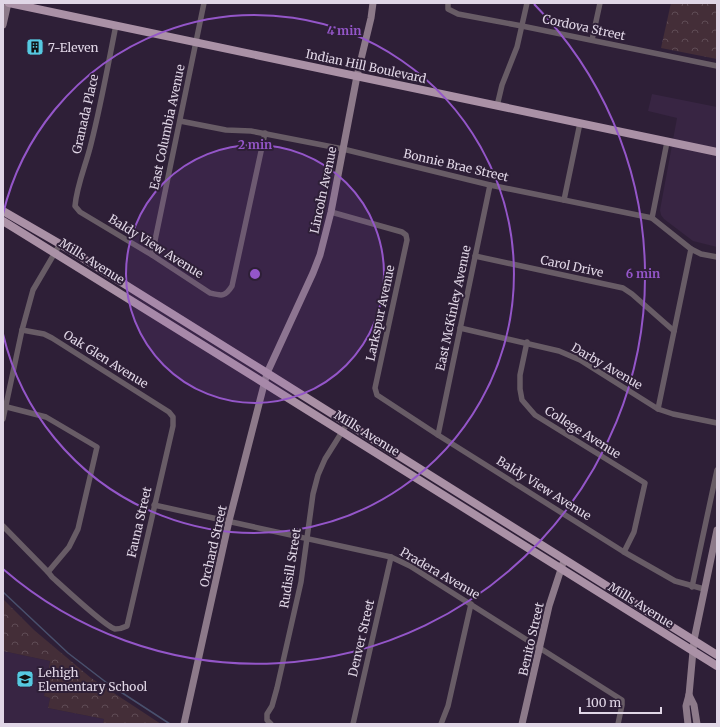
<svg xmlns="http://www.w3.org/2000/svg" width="720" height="727" viewBox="0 0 720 727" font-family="Merriweather,serif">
	<defs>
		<pattern id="park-crowns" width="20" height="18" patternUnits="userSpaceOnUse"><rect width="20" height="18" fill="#442e38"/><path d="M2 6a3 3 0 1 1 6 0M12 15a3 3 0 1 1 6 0" fill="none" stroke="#5f4c55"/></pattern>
	</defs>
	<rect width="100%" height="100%" fill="#2e1f37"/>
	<g fill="#382543">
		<path d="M652,94L717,107V247L693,241L664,219L661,215L660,210L677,118L648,111Z"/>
		<path d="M3,651L50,661L44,696L50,698L48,708L104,719L103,724H3Z"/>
	</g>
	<g fill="url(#park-crowns)">
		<path d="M671,3H717V59L661,48Z"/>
		<path d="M3,599L34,630L91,678L161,724H103L104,719L48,708L50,698L44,696L50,661L3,651Z"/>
	</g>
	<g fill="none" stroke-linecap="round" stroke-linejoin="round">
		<path stroke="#49506d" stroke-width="1.5" d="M3,592L68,653L107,683L170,724"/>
		<g stroke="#685c66" stroke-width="5.5">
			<path d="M448,3V9L458,14L522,26L717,66"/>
			<path d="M116,25C108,65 101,105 91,144C86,165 77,184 75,206L80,212L152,255L210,293C222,296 225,297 232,286L265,133"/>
			<path d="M592,40L600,3"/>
			<path d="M497,106L502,85L517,47L527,3"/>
			<path d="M180,121L226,130L251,131L343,149L490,185L652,218L691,249L701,254L717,257"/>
			<path d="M564,200L580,123"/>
			<path d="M331,212L402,232L406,235L407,240L375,388L377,395L438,435L624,552L675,581L704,589"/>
			<path d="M652,218L667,142"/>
			<path d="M152,255L204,3"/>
			<path d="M475,256L623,288L632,294L674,331"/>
			<path d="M460,328L559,351L580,360L658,409L673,414L717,423"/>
			<path d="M527,342L520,375V389L522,400L535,415L645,483L634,532L624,552"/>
			<path d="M3,406L46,417L97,447L78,529L69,547L48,572"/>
			<path d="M658,409L691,249"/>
			<path d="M3,419L22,330L33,290L60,244"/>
			<path d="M438,435L490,185"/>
			<path d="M154,505L391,557L410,566L622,700V705L618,724"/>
			<path d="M3,526L48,572L52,577C62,586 106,627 115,629C120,629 123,628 127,626L173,426V417L169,412L52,338L44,334L22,330"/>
			<path d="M692,587L717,470"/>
			<path d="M271,724L267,720V714L272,706L277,688L301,582L313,494L318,475L325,459L347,424"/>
			<path d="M353,724L391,557"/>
			<path d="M441,724L448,706L471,604"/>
		</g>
		<g stroke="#8d7a8a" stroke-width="7">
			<path d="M3,25L8,3"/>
			<path d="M689,695L694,705L697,724"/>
			<path d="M184,724L229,521L267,373L313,273L320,255L331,212L357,76L371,18L373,3"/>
			<path d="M522,724L549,606L564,560"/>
			<path d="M688,724L686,706L689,695L694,640L717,530"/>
		</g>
		<g stroke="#aa91a6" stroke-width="8">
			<path d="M9,3L717,152"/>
			<path d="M3,211L60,244L267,373L717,655"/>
			<path d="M3,221L264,383L717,666"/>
		</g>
	</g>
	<circle cx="255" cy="274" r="129" fill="#9456c9" fill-opacity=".12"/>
	<g fill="none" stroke="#9456c9" stroke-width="2">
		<circle cx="255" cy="274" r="129"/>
		<path d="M3 214A259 259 0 1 1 3 334"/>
		<path d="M534 4A388 388 0 0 1 3 569"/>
	</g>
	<defs>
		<g id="building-square" transform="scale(0.9)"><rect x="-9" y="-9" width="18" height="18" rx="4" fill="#56c9e1" stroke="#2e1f37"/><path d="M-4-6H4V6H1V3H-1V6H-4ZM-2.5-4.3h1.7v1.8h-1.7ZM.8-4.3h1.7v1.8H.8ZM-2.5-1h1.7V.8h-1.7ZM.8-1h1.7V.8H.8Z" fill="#111"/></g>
		<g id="school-square" transform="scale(0.9)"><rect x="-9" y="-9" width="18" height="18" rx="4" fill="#56c9e1" stroke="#2e1f37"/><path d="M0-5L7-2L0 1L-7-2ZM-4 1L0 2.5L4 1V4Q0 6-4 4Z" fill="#111"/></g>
	</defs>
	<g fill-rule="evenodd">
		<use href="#building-square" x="35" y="47"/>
		<use href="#school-square" x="25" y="679"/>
	</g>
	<g text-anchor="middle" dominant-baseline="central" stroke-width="4" stroke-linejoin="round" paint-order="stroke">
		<g font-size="12" fill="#e0d6e6" stroke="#2e1f37">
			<text transform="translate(584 27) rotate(12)">Cordova Street</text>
			<text transform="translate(366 66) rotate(12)">Indian Hill Boulevard</text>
			<text transform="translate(85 114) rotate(-77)">Granada Place</text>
			<text transform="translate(167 127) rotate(-78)">East Columbia Avenue</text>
			<text transform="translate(456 165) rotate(13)">Bonnie Brae Street</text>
			<text transform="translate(323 190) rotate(-78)">Lincoln Avenue</text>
			<text transform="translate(156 246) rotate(32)">Baldy View Avenue</text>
			<text transform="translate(92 261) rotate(32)">Mills Avenue</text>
			<text transform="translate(572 266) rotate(12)">Carol Drive</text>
			<text transform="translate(453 308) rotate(-78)">East McKinley Avenue</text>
			<text transform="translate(380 313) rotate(-78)">Larkspur Avenue</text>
			<text transform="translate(106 359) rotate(32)">Oak Glen Avenue</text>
			<text transform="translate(607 366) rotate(30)">Darby Avenue</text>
			<text transform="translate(583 432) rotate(32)">College Avenue</text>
			<text transform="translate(367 433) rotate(32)">Mills Avenue</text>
			<text transform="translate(544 488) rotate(32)">Baldy View Avenue</text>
			<text transform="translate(139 522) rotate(-77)">Fauna Street</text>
			<text transform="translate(213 546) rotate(-77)">Orchard Street</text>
			<text transform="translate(290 568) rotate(-81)">Rudisill Street</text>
			<text transform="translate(440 573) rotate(30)">Pradera Avenue</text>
			<text transform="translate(641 605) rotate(32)">Mills Avenue</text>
			<text transform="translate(361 638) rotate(-77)">Denver Street</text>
			<text transform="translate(531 639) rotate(-77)">Benito Street</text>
		</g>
		<g font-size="12" fill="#e0d6e6" stroke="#2e1f37" text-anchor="start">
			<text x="48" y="47">7-Eleven</text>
			<text x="38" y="672">Lehigh<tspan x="38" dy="14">Elementary School</tspan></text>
		</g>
	</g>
	<circle cx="255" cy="274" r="6" fill="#9456c9" stroke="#2e1f37" stroke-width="2"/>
	<g font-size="12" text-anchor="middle" font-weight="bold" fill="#9456c9" stroke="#2e1f37" stroke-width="4" stroke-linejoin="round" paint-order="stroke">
		<text x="344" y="35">4 min</text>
		<text x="255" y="149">2 min</text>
		<text x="643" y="278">6 min</text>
	</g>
	<rect width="720" height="727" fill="none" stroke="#e0d6e6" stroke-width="8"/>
	<path d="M580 707v6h81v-6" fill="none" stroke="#e0d6e6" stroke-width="2"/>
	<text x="586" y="707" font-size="12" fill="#e0d6e6" stroke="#2e1f37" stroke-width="3" paint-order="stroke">100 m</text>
</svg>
